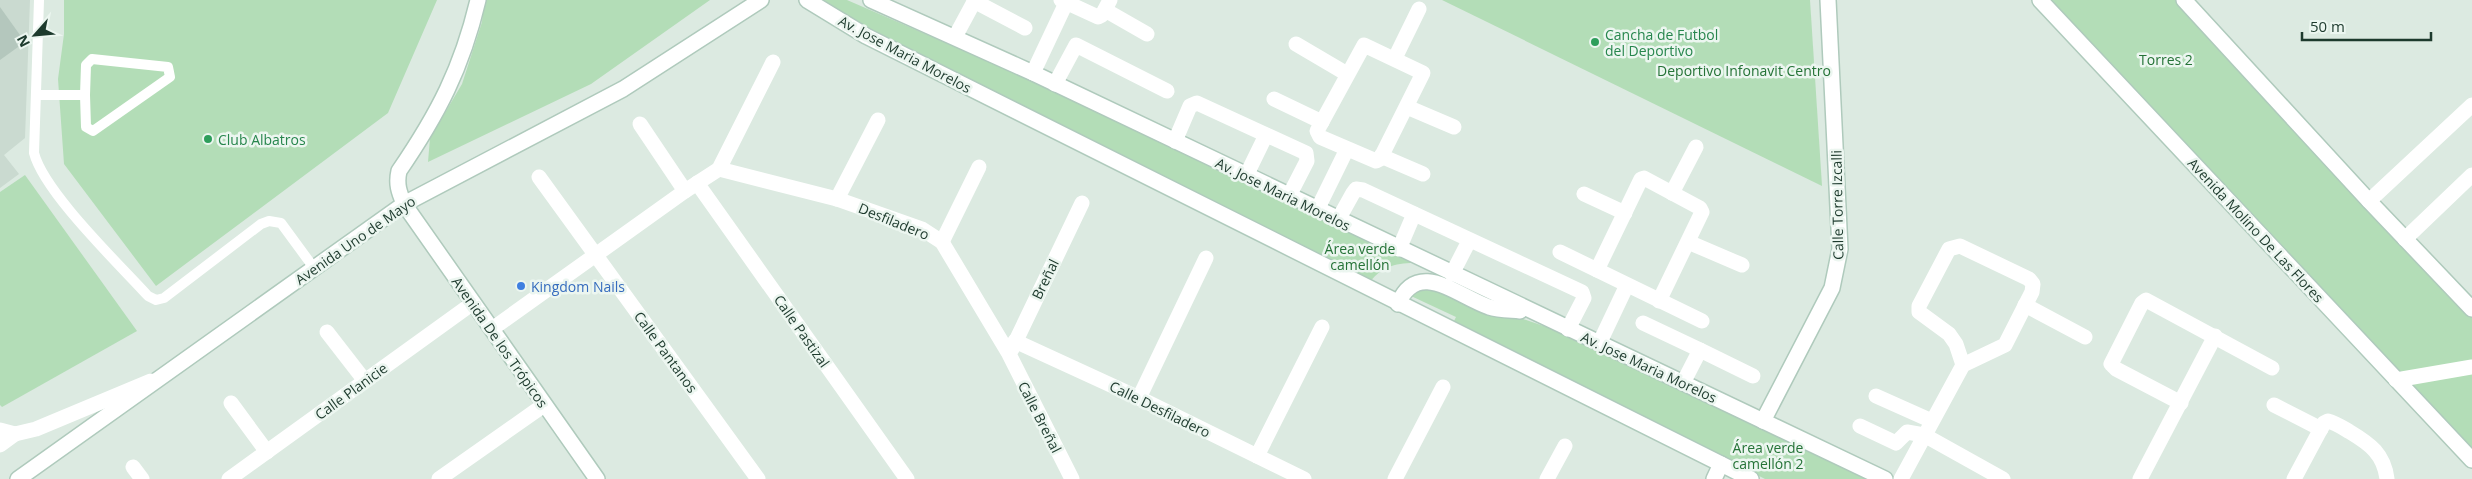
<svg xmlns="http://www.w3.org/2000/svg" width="2472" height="479" viewBox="0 0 2472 479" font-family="'Open Sans',sans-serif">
	<rect width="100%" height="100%" fill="#dceae1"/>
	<path fill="#cadad0" d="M0,0H30L25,138L4,155L19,174L0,188Z"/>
	<g fill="#b3ddb7">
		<path d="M64,0H437L388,113L156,286L64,164L58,79L64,34Z"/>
		<path d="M484,0H710L591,84L428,162L430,138L462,84L482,22Z"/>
		<path d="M821,0H847L1090,105L1418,263C1397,263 1383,265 1370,282L861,27Z"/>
		<path d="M1442,0H1810L1822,186Z"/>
		<path d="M2043,0H2179L2472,312V365L2397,378Z"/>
		<path d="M25,175L137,331L2,407L0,405V192Z"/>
		<path d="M1427,286L1570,335L1878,479H1765L1610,400L1452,325L1456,317L1411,296L1415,289Z"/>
		<path d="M2472,368V459L2398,381Z"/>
	</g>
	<path fill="#b4c7bd" d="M0,7L25,42L0,60Z"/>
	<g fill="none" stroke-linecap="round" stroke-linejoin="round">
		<g stroke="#afcabc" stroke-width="18">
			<g id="secondary">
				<path d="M478,0C462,68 438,114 399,171C396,184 399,192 404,204L597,479"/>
				<path d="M807,0L866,36L1751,479"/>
				<path d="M871,0L1033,73L1885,479"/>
				<path d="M2040,0L2472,460"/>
				<path d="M2184,0L2369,201L2472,309"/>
				<path d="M1398,304C1418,258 1457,296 1489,307C1499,310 1510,310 1520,311"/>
				<path d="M1763,421L1832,288L1840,249L1828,0"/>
				<path d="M18,479L404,204L623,89L761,0"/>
				<path d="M1714,479L1721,464"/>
			</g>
		</g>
		<g stroke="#fff" stroke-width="10">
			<path d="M39,0L34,153C44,192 118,263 148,296L156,300L164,298L261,224L269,221L281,223L314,268"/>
			<path d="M36,95H85L86,65L92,59L168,67L170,77L93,131L86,127L85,95"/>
		</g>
		<g stroke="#fff" stroke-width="15">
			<path d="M1061,0L1098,17L1102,15L1110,0"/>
			<path d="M974,1L1025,28"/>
			<path d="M1105,10L1147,34"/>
			<path d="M955,37L975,0"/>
			<path d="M1296,44L1347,74"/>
			<path d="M1364,45L1423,73L1380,159L1376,161L1320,137L1317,131Z"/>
			<path d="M1395,58L1419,9"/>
			<path d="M1033,73L1066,3"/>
			<path d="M1055,84L1076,45L1167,91"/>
			<path d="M1274,99L1322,122"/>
			<path d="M1407,107L1454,127"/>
			<path d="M640,124L685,191"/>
			<path d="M1175,141L1190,106L1197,103L1306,153L1307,161L1289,196"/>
			<path d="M1381,156L1423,174"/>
			<path d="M719,169L837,199L922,229L942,242L1009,354L1072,479"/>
			<path d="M1246,176L1266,135"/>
			<path d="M539,177L758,479"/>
			<path d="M697,183L907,479"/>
			<path d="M1672,193L1696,147"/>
			<path d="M1584,194L1625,213"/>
			<path d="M837,199L878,120"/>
			<path d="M2369,201L2472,105"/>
			<path d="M1317,210L1347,149"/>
			<path d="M1338,220L1353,193L1356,189L1363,190L1582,292L1584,298L1568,329"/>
			<path d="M2405,239L2472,175"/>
			<path d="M942,242L979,167"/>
			<path d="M1688,242L1742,265"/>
			<path d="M1399,249L1414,214"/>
			<path d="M1560,252L1702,321"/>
			<path d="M1597,270L1641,179L1644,178L1700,208L1702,212L1659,301"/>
			<path d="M1452,274L1469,241"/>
			<path d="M2025,305L2085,337"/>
			<path d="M1643,323L1700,350L1683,383"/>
			<path d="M492,329L685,191L719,169L773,62"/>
			<path d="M327,332L365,381"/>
			<path d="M1015,341L1139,398L1304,479"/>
			<path d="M1599,344L1627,285"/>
			<path d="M1012,349L1082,203"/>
			<path d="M1700,350L1753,376"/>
			<path d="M2396,380L2472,367"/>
			<path d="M1876,396L1932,421"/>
			<path d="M1139,398L1206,258"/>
			<path d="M231,403L267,452"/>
			<path d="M2181,403L2116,369L2111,364L2142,303L2146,300L2272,368"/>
			<path d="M2274,405L2321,429"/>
			<path d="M1860,426L1896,443L1907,432L1924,435L2003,479"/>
			<path d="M0,430L15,434L36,429L151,381"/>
			<path d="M0,445L15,434"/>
			<path d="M1257,456L1322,327"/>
			<path d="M133,467L142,479"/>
			<path d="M229,479L473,303"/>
			<path d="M439,479L544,405"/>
			<path d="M1395,479L1443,387"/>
			<path d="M1547,479L1565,446"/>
			<path d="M1901,479L1963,365L2005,345L2032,292L2033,284L2029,279L1960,246L1949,249L1919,306V312L1949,334L1956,344L1963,365"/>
			<path d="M2140,479L2215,336"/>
			<path d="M2294,479L2324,423L2328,421C2336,423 2343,428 2350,432C2370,444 2384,454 2387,479"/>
		</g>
		<use href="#secondary" stroke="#fff" stroke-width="15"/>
	</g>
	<g fill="#2e9e5b" stroke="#ecf6f0" stroke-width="2">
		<circle cx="1595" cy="42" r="5"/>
		<circle cx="208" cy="139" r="5"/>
	</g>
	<circle fill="#3f7fe0" stroke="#ecf6f0" stroke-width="2" cx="521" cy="286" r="5"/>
	<g text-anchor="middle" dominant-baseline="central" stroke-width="5" stroke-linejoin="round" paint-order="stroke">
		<g font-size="14" fill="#27864d" stroke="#ecf6f0" text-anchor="start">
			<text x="1605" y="34">Cancha de Futbol<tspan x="1605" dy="16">del Deportivo</tspan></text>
			<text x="218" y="139">Club Albatros</text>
		</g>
		<g font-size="14" fill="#1d3a2d" stroke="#ecf6f0">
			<text transform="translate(905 54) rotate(28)">Av. Jose Maria Morelos</text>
			<text transform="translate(1283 194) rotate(26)">Av. Jose Maria Morelos</text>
			<text transform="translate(1837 205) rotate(-91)">Calle Torre Izcalli</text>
			<text transform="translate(894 221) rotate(22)">Desfiladero</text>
			<text transform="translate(2256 230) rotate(47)">Avenida Molino De Las Flores</text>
			<text transform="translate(355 240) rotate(-35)">Avenida Uno de Mayo</text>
			<text transform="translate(1045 279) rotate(-64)">Breñal</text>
			<text transform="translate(802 331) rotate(55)">Calle Pastizal</text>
			<text transform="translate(500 342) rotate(55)">Avenida De los Trópicos</text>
			<text transform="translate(666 352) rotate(54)">Calle Pantanos</text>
			<text transform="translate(1649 367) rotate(25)">Av. Jose Maria Morelos</text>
			<text transform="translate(351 391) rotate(-36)">Calle Planicie</text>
			<text transform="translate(1160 409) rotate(26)">Calle Desfiladero</text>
			<text transform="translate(1040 417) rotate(63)">Calle Breñal</text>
		</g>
		<g font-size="14" fill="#257337" stroke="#ecf6f0">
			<text x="2166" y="59">Torres 2</text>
			<text x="1744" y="70">Deportivo Infonavit Centro</text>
			<text x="1360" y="248">Área verde<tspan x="1360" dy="16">camellón</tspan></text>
			<text x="1768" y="447">Área verde<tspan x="1768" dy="16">camellón 2</tspan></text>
		</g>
		<g font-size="14" fill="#366cbe" stroke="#ecf6f0" text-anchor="start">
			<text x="531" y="286">Kingdom Nails</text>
		</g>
	</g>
	<g transform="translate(35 35) rotate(243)" stroke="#ecf6f0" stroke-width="4" paint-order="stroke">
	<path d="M0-4L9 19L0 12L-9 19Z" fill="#1d3a2d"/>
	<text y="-8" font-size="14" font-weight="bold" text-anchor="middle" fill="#1d3a2d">N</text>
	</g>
	<path d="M2302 32v8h129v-8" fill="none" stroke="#1d3a2d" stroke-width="2.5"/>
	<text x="2310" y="32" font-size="15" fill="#1d3a2d" stroke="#ecf6f0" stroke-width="4" paint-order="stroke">50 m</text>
</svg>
